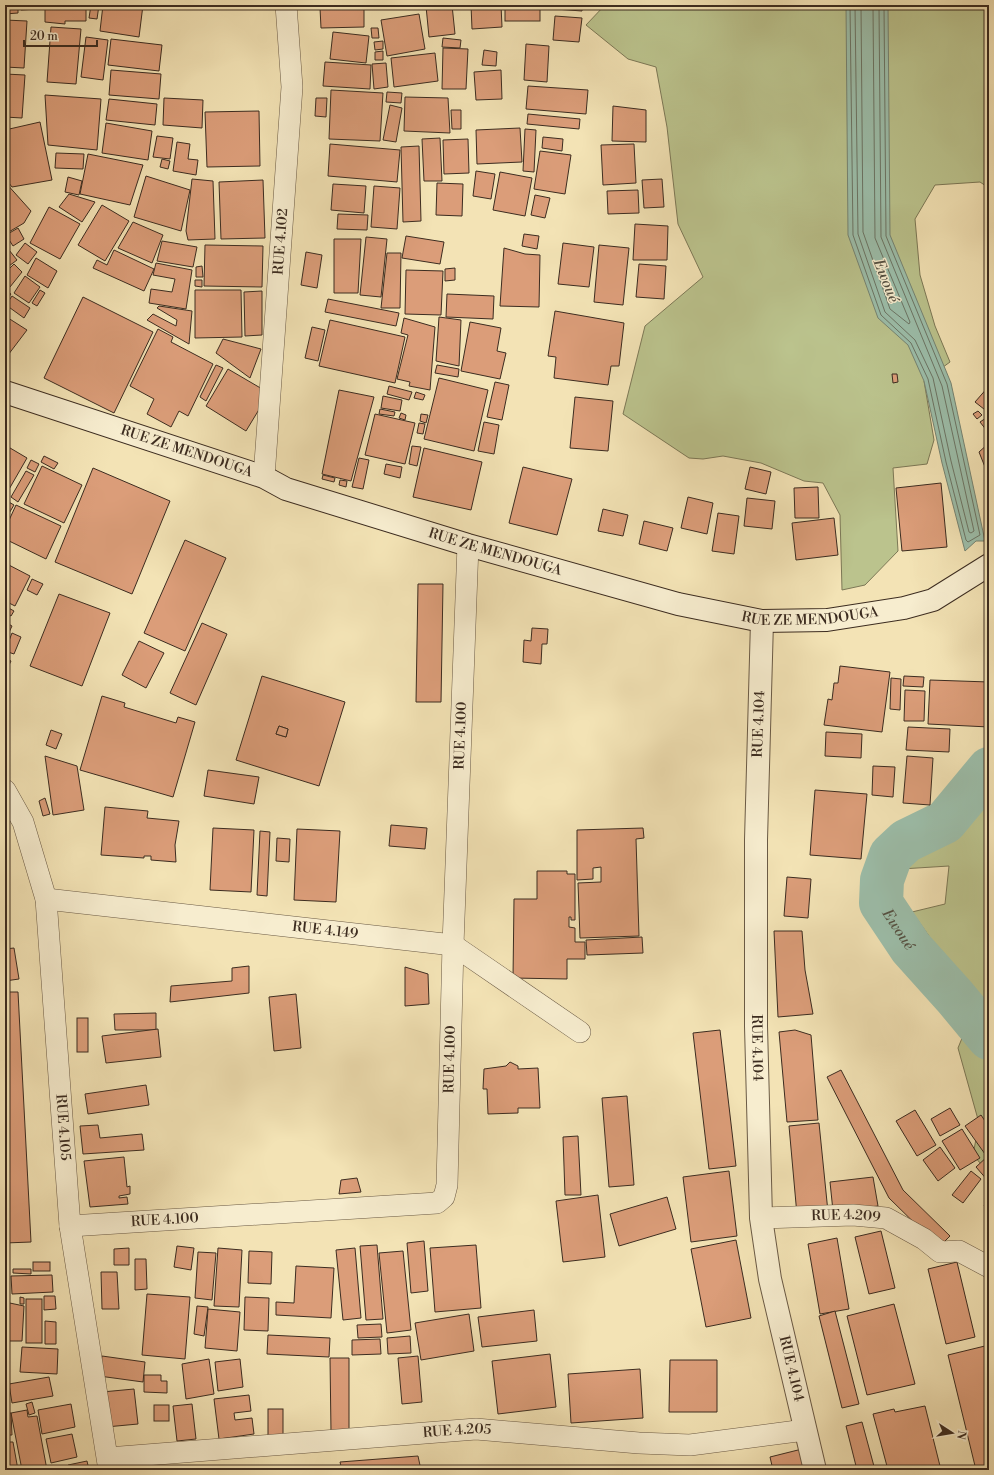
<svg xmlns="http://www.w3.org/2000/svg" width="994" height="1475" viewBox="0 0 994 1475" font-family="'Libre Bodoni',serif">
	<rect width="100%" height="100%" fill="#f3e3b5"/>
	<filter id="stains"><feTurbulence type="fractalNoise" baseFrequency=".005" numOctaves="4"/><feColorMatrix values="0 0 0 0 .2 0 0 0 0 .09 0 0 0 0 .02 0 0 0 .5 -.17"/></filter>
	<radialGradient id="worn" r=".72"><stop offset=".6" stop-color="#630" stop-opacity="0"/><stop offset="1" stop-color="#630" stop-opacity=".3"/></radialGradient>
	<g fill="#bbc38d" stroke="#7c7856">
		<path d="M605,5H989V188L980,182L935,185L915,219L920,275L935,326L950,362L924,381L934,440L927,464L893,468L898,551L865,585L842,590L840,515L823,483L804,481L761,463L723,456L703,459L689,458L623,414L645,326L703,277L678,224L667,127L656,67L628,59L586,25Z"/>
		<path d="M989,775V1173L973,1155L979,1123L958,1048L971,1016L970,994L912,912L945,904L949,866L901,869L899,853L960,816Z"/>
	</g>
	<path fill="#9cbeaa" stroke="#768473" d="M846,5H888L890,235L951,383L985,541H976L965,551L942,463L924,381L908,345L878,318L848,235Z"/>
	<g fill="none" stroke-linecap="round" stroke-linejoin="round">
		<g stroke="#6c7565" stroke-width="1">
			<path d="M850,5L853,235L881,315L911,343L928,379L946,462L966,540L968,542L980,535L947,384L886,236L884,5"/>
			<path d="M855,5L858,234L885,312L915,340L933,378L951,461L969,532L971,533L974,531L942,386L881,237L879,5"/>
			<path d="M861,5L863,232L890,309L909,324L910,322L875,238L873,5"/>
		</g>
		<path stroke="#9cbeaa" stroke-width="44" id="s1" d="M989,769L945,822L906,841L891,855L882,880L881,903L911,948L955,997L989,1038"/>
	</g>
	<g fill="#db9d79" stroke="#3c2c20" fill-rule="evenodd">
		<path d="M5,5H18V13L5,14Z"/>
		<path d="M20,5H37V9L21,10Z"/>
		<path d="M45,5H86V21H65V24L45,22Z"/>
		<path d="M91,5H99L97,19L89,18Z"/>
		<path d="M103,5H143L139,37L100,31Z"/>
		<path d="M370,5H388L387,9Z"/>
		<path d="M391,5H415V7L391,8Z"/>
		<path d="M452,5L455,34L429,37L426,6Z"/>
		<path d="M471,5H501L502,27L472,29Z"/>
		<rect x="505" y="5" width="35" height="16"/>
		<path d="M556,5H582V11L555,9Z"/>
		<path d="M364,7V27L321,28L320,8Z"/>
		<path d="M419,14L425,49L387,56L381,20Z"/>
		<path d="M555,16L582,18L579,42L553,40Z"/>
		<path d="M5,20L27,21L24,68L5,67Z"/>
		<path d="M51,27L81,29L76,84L47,82Z"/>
		<path d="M371,28H378L379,38H372Z"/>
		<path d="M333,32L369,36L366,63L330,59Z"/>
		<path d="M86,37L108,40L103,80L81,77Z"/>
		<path d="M443,38L461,40L460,48L442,47Z"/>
		<path d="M111,39L162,45L159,71L108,65Z"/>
		<path d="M383,41V49L375,50L374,42Z"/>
		<path d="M526,44L549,46L547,82L524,80Z"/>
		<path d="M443,48L468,49L466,89H442Z"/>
		<path d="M484,50L497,52L496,66L482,65Z"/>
		<path d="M383,51V60H375V52Z"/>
		<path d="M435,53L438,81L394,87L391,58Z"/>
		<path d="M325,62L371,65L370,89L323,86Z"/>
		<path d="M386,63L388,87L374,89L372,64Z"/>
		<path d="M111,70L161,74L159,99L109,95Z"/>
		<path d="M501,70L502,99L476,100L474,72Z"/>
		<path d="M5,74L25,75L22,118L5,117Z"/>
		<path d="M528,86L588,90L586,114L526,109Z"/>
		<path d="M331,90L383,93L380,141L329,139Z"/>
		<path d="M387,92L402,93L401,103L386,102Z"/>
		<path d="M45,95L101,99L97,150L48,145Z"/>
		<path d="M405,97L448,98L450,133L404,131Z"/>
		<path d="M164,98L203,100L202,128L163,125Z"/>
		<path d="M316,98H327L326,117L315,116Z"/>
		<path d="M109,99L157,104L155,125L106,120Z"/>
		<path d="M390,105L402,108L396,142L383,140Z"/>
		<path d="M613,106L646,110V142L612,141Z"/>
		<path d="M451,110H461V129H452Z"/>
		<path d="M259,111L260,166L207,167L205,112Z"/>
		<path d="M528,114L580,119L579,129L527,124Z"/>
		<path d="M40,122L52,180L12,187L5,178V130Z"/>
		<path d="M106,123L152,131L148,160L102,153Z"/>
		<path d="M520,128L522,162L477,164L476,130Z"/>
		<path d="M525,129L536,130L534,172L523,171Z"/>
		<path d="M157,136L173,138L170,159L153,157Z"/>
		<path d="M543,137L563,139L562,151L542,148Z"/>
		<path d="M440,138L442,181H424L422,139Z"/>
		<path d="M468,139L469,173L444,174L443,140Z"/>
		<path d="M177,142L190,144L188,159L198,160L196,175L173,171Z"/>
		<path d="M330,144L400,150L397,182L328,176Z"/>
		<path d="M634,144L636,183L603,185L601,145Z"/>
		<path d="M419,146L421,221L403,222L401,147Z"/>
		<path d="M540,151L571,155L565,194L534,189Z"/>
		<path d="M56,153L84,154L83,169L55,168Z"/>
		<path d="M88,154L143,165L130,205L80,194Z"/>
		<path d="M162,159L170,161L168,169L160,167Z"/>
		<path d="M476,171L495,174L491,199L473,196Z"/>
		<path d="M500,172L532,178L525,216L493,210Z"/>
		<path d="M146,176L190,190L181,231L134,217Z"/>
		<path d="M68,177L82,181L79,195L65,192Z"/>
		<path d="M192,179L213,181L215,239L188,240L186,231Z"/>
		<path d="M662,179L664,207L644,208L642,180Z"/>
		<path d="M263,180L265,238L221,239L219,182Z"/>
		<path d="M5,182L31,211L24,223L7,233L5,231Z"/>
		<path d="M437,183L463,184L462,216L436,215Z"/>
		<path d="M333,184L366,186L364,213L331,210Z"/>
		<path d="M374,186L400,188L397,229L371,227Z"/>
		<path d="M638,190L639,213L608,214L607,191Z"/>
		<path d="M69,194L95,202L82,222L59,207Z"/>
		<path d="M535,195L550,198L545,218L531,215Z"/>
		<path d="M102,205L129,221L105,261L78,245Z"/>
		<path d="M49,207L80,224L60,259L30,243Z"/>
		<path d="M338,214L368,215L367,230L337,229Z"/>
		<path d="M133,222L163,235L152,263L118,248Z"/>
		<path d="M635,224L668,226L667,260H633Z"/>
		<path d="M18,228L24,239L13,246L6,235Z"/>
		<path d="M524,234L539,236L537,249L522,246Z"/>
		<path d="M406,236L444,242L440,264L402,258Z"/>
		<path d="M366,237L387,239L381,297L360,295Z"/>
		<path d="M334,239H361L358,293H334Z"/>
		<path d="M162,241L197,247L193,267L157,261Z"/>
		<path d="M25,243L37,252L28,264L16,255Z"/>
		<path d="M563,243L594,247L589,287L558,284Z"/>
		<path d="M5,245L17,260L5,269Z"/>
		<path d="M205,245L263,246L262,287L204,286Z"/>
		<path d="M599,245L629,248L623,305L594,302Z"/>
		<path d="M504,248L525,254L540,255L539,307L500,306Z"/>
		<path d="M114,250L154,269L144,291L93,268L97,260L107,265Z"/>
		<path d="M306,252L322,255L317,288L301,285Z"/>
		<path d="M387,253H401L400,308H381Z"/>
		<path d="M36,258L57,271L48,288L27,275Z"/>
		<path d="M156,263L192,270L186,309L149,303L151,289L172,292L175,279L153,275Z"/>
		<path d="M14,264L22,272L10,287L5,283V273Z"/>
		<path d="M639,264L666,266L664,299L636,297Z"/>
		<path d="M202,266L203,277H196V267Z"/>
		<path d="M455,268V280L445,281V269Z"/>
		<path d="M406,270L443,271L441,315L405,314Z"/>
		<path d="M25,276L40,287L29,303L14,293Z"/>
		<path d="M195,280H202V287L195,286Z"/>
		<path d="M5,290L11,294L5,302Z"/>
		<path d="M40,290L45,293L37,306L32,303Z"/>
		<path d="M195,290H241L242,337L195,338Z"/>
		<path d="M262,291V335L245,336L244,292Z"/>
		<path d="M447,294L494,296L493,319L446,317Z"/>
		<path d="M12,296L30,308L24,318L6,305Z"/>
		<path d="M83,297L153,332L114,413L44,378Z"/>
		<path d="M328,299L399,313L396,326L325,312Z"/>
		<path d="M159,306L192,311L189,344L147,320L153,314L176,326L177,320L157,308Z"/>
		<path d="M555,311L624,323L619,366H611L608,385L554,378L556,357L548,356Z"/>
		<path d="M5,316L27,330L5,359Z"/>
		<path d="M439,317L461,320L459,366L436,361Z"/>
		<path d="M404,318L435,327L430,390L409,386L410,382L397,379L408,335L401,333Z"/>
		<path d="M330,320L405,337L395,383L319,366Z"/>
		<path d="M470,322L501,328L497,351L506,353L500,379L461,371Z"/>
		<path d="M312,327L325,330L318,361L305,358Z"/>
		<path d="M158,329L173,337L171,342L213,364L188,416L179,411L171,427L147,414L154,399L130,386Z"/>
		<path d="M223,339L261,349L250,378L216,353Z"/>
		<path d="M216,365L223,368L206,401L200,397Z"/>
		<path d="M437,365L459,369L458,377L435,373Z"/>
		<path d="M228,369L269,393L246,431L206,406Z"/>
		<path d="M892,374H897L898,382L893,383Z"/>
		<path d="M439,378L488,390L474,451L424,439Z"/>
		<path d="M495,382L509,385L502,420L487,417Z"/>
		<path d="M389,386L412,392L409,400L387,394Z"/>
		<path d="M989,386V413L975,402Z"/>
		<path d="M339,390L374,397L351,481L322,474Z"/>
		<path d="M416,392L425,395L423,400L414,398Z"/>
		<path d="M383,396L402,400L400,411L381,408Z"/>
		<path d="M575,397L613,401L608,451L570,448Z"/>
		<path d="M380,409L395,412L394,416L379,414Z"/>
		<path d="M978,411L982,415L977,419L973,414Z"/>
		<path d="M401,413L406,415L405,420L399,418Z"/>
		<path d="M375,414L415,423L405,464L365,455Z"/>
		<path d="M421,414L428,415L426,423L420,421Z"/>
		<path d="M986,418L989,423V429L987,431L980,422Z"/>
		<path d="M484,422L499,425L494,454L478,451Z"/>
		<path d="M419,423L425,424L423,434L417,433Z"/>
		<path d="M989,443V477L979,452Z"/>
		<path d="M5,445L27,458L8,491L5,489Z"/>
		<path d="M412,446L421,447L417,466L409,464Z"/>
		<path d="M424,448L482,462L471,510L413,497Z"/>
		<path d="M44,456L58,463L54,469L41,462Z"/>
		<path d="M359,458L369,460L363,489L352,487Z"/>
		<path d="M31,460L39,464L35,472L27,468Z"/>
		<path d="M386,464L402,467L400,478L384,474Z"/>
		<path d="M42,466L82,485L64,523L24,504Z"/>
		<path d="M523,467L572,479L557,535L509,523Z"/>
		<path d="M750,467L771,472L766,494L745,489Z"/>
		<path d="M93,468L170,501L132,594L55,562Z"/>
		<path d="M26,471L34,475L18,502L11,497Z"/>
		<path d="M323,475L335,478L334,482L322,479Z"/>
		<path d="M340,480L347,481L346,487L339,485Z"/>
		<path d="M941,483L947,547L902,551L896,488Z"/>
		<path d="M818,487L819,518H795L794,488Z"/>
		<path d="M688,497L713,503L707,534L681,528Z"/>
		<path d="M747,498L775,501L772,529L744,526Z"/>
		<path d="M7,501L14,505L8,515L5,513V504Z"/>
		<path d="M16,505L61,526L46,559L5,539V529Z"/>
		<path d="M603,509L628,515L623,536L598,531Z"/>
		<path d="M718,513L739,516L734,554L712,551Z"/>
		<path d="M834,518L838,555L796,560L792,523Z"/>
		<path d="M644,521L673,528L667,551L639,544Z"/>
		<path d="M185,540L226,558L185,651L144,633Z"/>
		<path d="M5,563L30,576L15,606L5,601Z"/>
		<path d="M32,579L43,584L37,595L27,590Z"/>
		<path d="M418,584H443L441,702H416Z"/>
		<path d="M59,594L110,613L82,686L30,666Z"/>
		<path d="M5,606L14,611L11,616L5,613Z"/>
		<path d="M5,622L12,626L5,641Z"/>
		<path d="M202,623L227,634L196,705L170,693Z"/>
		<path d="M532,628L548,629L547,644H542L541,664L523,662L524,640L531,641Z"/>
		<path d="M12,633L21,637L14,654L5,651Z"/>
		<path d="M139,641L164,653L146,688L122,675Z"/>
		<path d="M5,658L11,661L5,673Z"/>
		<path d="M840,666L890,672L882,732L824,725L828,699L832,700L834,683H838Z"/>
		<path d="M262,676L345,702L319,786L236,760ZM279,726L288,729L286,737L276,734Z"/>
		<path d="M904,676L924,677L923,687L903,686Z"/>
		<path d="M891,678L901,679L900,710L890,709Z"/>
		<path d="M930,680L989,682V727L928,724Z"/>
		<path d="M905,690L925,691L924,721H904Z"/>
		<path d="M102,696L125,703L124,707L176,723L178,717L195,722L173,797L80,770Z"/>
		<path d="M279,726L288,729L286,737L276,734Z"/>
		<path d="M908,727L950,729L949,752L906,750Z"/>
		<path d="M51,730L62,734L56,749L46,745Z"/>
		<path d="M826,732L862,734L861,758L825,756Z"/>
		<path d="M45,756L77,766L84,810L53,815Z"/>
		<path d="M907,756L933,758L930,805L903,803Z"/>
		<path d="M873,766L895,767L893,797L872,795Z"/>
		<path d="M208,770L259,777L254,804L204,796Z"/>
		<path d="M815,790L867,794L861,859L810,855Z"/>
		<path d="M45,798L50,814L43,816L39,801Z"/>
		<path d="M105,807L148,811L147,818L179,821L175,845L176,862L151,860V856H144V858L101,855Z"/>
		<path d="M391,825L427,828L425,849L389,846Z"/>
		<path d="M213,828L254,830L251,892L210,890Z"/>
		<path d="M643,828L644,838L636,839L639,936L580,938L578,883L601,882V867L593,868V879L577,880V830Z"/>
		<path d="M297,829L340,831L336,902L294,900Z"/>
		<path d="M260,831L270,832L267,896L257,895Z"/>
		<path d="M277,838L290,839L289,862L276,861Z"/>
		<path d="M537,871H567V874H575V920H571V917H569V927L575,928V942H585V959H567V979L513,978L514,899H537Z"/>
		<path d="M787,877L811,879L808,918L784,916Z"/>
		<path d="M774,931H802L805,970L813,1014L778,1017Z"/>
		<path d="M642,937L643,953L587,955L586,940Z"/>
		<path d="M14,948L19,979L5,981V949Z"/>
		<path d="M249,966V993L170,1002L171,986L232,981V968Z"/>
		<path d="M405,967L428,974L429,1004L405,1006Z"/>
		<path d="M5,992H18L31,1242L5,1243Z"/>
		<path d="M296,994L301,1048L274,1051L269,997Z"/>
		<path d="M156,1013V1030H115L114,1014Z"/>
		<rect x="77" y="1018" width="11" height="34"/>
		<path d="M158,1029L161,1057L106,1063L102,1036Z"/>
		<path d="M720,1030L736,1166L709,1169L693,1033Z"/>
		<path d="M795,1030L811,1035L818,1120L787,1122L779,1032Z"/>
		<path d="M510,1062L518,1066V1069L538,1068L540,1108H518V1113L488,1114L487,1089H483L484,1069L506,1066Z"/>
		<path d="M841,1070L903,1190L950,1236L939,1247L889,1198L827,1077Z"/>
		<path d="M146,1085L149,1105L88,1114L85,1094Z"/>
		<path d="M627,1096L634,1185L609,1187L602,1098Z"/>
		<path d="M950,1108L960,1125L940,1136L931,1119Z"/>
		<path d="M915,1110L936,1145L917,1156L896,1121Z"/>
		<path d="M981,1115L989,1127V1151L985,1154L965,1126Z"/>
		<path d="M819,1123L828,1212L797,1215L789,1126Z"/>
		<path d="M98,1125L100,1138L142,1134L144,1150L83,1154L80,1126Z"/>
		<path d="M962,1129L980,1158L960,1170L942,1141Z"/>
		<path d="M578,1136L581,1195H565L563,1137Z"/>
		<path d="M940,1147L955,1168L938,1181L923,1160Z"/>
		<path d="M989,1155V1182L976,1167Z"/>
		<path d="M124,1157L127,1187L130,1186V1194L119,1196V1198L127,1197L128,1204L90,1207L84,1161Z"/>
		<path d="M729,1171L737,1236L691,1242L683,1177Z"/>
		<path d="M971,1171L981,1179L963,1203L952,1195Z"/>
		<path d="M873,1177L878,1206L833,1211L830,1182Z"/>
		<path d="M357,1178L361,1192L339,1194L341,1180Z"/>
		<path d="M598,1195L605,1257L563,1262L556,1201Z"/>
		<path d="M667,1197L676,1229L619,1246L610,1214Z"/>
		<path d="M989,1198V1209L984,1206Z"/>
		<path d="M881,1231L895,1288L869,1294L855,1237Z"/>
		<path d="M837,1238L849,1309L820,1314L808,1244Z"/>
		<path d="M736,1240L751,1318L706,1327L691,1249Z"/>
		<path d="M424,1241L428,1291L411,1293L407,1243Z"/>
		<path d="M377,1245L383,1319L366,1320L360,1246Z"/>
		<path d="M476,1245L481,1308L435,1312L430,1248Z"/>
		<path d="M177,1246L194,1248L191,1270L174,1267Z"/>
		<path d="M129,1248V1265H114V1249Z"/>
		<path d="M218,1248L242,1250L239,1307L214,1306Z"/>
		<path d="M355,1248L361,1318L343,1320L336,1250Z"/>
		<path d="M249,1251L272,1252L271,1284L248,1283Z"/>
		<path d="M403,1251L411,1330L387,1333L379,1253Z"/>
		<path d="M198,1252L216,1253L212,1300L195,1298Z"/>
		<path d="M135,1259H146L147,1289L135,1290Z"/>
		<rect x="33" y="1262" width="17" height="9"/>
		<path d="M957,1262L975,1337L946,1344L928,1269Z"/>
		<path d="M296,1266L334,1268L331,1318L276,1315V1302L294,1303Z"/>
		<path d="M13,1269H31V1274L13,1273Z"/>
		<path d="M101,1272H117L119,1309H102Z"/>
		<path d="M52,1275L53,1292L12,1294L11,1276Z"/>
		<path d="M147,1294L190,1297L185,1359L142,1355Z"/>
		<path d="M44,1296H55L56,1309L44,1310Z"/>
		<path d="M20,1297L24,1298V1304H20Z"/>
		<path d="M245,1297L269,1298L268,1331L244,1330Z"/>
		<rect x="26" y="1299" width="16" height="44"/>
		<path d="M5,1302L24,1306L22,1341H5Z"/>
		<path d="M894,1304L915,1384L867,1395L847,1316Z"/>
		<path d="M197,1306L208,1307L204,1336L194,1334Z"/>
		<path d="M208,1309L240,1312L237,1351L205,1348Z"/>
		<path d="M534,1310L537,1341L482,1347L478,1317Z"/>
		<path d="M835,1311L859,1404L842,1408L819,1316Z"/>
		<path d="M469,1314L474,1351L421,1360L415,1323Z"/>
		<path d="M45,1321L56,1322V1344H45Z"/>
		<path d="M381,1324L382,1337L358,1338L357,1325Z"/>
		<path d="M268,1335L330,1338L329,1357L267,1354Z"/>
		<path d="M410,1336L411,1353L388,1354L387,1338Z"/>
		<path d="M380,1339L381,1354L352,1355V1340Z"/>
		<path d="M989,1345V1470H976L948,1355Z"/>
		<path d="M22,1347L58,1349L57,1374L20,1372Z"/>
		<path d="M550,1354L556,1407L498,1414L492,1361Z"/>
		<path d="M102,1356L145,1362L143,1382L99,1376Z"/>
		<path d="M418,1356L422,1402L402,1404L398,1358Z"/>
		<path d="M330,1358H349V1432H331Z"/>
		<path d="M209,1359L214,1394L186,1399L182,1364Z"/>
		<path d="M240,1359L243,1387L218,1391L215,1362Z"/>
		<path d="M670,1360H717V1412H669Z"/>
		<path d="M640,1369L643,1418L571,1423L568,1374Z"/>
		<path d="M144,1375H161V1381H167V1393L144,1392Z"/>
		<path d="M49,1377L53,1396L12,1403L9,1384Z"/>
		<path d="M134,1389L138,1424L106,1427L102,1392Z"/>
		<path d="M249,1395L251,1411L234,1413L235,1420L252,1418L254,1434L219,1439L214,1399Z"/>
		<path d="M32,1402L35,1413L29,1415L26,1404Z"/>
		<path d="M71,1404L75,1427L42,1434L38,1410Z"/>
		<path d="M192,1404L196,1439L177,1441L173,1406Z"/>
		<rect x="154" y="1405" width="15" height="16"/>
		<path d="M925,1406L941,1470H888L873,1414L894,1409L895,1412Z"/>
		<rect x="268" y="1409" width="15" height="27"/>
		<path d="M27,1410L28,1417L37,1416L47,1470H22L11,1413Z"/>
		<path d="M5,1413H11L12,1435H5Z"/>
		<path d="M862,1422L875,1470H857L846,1426Z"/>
		<path d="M72,1434L77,1457L51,1463L46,1439Z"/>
		<path d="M5,1442H13L18,1470H5Z"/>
		<path d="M802,1449L807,1470H773L770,1457Z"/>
		<path d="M418,1456L421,1470H342L340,1462Z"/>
		<path d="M87,1461L89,1470H69L68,1465Z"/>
		<path d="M473,1466L476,1470H463L462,1468Z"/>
	</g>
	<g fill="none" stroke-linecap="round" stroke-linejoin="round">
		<g stroke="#6a5a45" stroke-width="22">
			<g id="minor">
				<path id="s2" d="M264,477L292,87L286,5"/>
				<path id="s3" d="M5,790L23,822L46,899L70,1226L109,1470"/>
				<path id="s4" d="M46,899L453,945L580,1032"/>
				<path id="s5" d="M761,1218L853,1215L886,1218L924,1239L940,1252L959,1251L989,1267"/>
				<path id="s6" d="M70,1226L437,1203L444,1197L447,1185L453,945L468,545"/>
				<path id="s7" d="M108,1458L476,1429L639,1443L690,1445L805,1430"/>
			</g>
		</g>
		<g stroke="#6a5a45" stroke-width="24">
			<g id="tertiary">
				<path id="s8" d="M762,621L756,840V1026L761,1218L770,1279L815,1470"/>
			</g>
		</g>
		<g stroke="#3c2c20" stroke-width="24">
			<g id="secondary">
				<path id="s9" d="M5,392L264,477L286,489L468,545L678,604L762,621L827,620L904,608L933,600L989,565"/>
			</g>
		</g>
		<use href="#minor" stroke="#f7edcf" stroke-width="21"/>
		<use href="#tertiary" stroke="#f7edcf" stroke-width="22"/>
		<use href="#secondary" stroke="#f7edcf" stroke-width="22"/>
	</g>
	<g text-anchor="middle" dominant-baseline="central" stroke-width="3" stroke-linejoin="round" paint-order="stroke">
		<g font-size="14" fill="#3c2c20" stroke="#f7edcf">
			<text stroke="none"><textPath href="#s2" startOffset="236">RUE 4.102</textPath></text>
			<text stroke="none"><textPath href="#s9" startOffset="191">RUE ZE MENDOUGA</textPath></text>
			<text stroke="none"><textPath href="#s9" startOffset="516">RUE ZE MENDOUGA</textPath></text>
			<text stroke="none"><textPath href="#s9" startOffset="840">RUE ZE MENDOUGA</textPath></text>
			<text transform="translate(759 724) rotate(-88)">RUE 4.104</text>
			<text stroke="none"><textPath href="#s6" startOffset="839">RUE 4.100</textPath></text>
			<text stroke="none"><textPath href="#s4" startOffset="281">RUE 4.149</textPath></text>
			<text stroke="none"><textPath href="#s8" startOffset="427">RUE 4.104</textPath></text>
			<text stroke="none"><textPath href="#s6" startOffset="515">RUE 4.100</textPath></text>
			<text stroke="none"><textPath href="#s3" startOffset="346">RUE 4.105</textPath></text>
			<text stroke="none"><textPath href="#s5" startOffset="85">RUE 4.209</textPath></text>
			<text stroke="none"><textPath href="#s6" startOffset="95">RUE 4.100</textPath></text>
			<text stroke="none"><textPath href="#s8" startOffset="751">RUE 4.104</textPath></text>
			<text stroke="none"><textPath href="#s7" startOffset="350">RUE 4.205</textPath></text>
		</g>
		<g font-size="15" font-style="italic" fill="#545042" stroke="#f7edcf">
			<text transform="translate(886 281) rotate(68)">Ewoué</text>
			<text stroke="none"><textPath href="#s1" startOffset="214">Ewoué</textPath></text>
		</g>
	</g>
	<rect width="994" height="1475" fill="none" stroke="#f3e3b5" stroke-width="20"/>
	<rect x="6" y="6" width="982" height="1463" fill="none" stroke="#3c2c20" stroke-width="2"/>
	<rect x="10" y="10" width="974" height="1455" fill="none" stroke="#3c2c20"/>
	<g transform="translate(952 1433) rotate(102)" stroke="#f7edcf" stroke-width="3" paint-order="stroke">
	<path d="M0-3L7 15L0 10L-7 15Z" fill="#3c2c20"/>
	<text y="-6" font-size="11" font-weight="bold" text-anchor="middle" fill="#3c2c20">N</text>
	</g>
	<path d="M24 40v6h73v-6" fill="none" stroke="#3c2c20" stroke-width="2"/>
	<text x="30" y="40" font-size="12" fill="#3c2c20" stroke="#f7edcf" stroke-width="3" paint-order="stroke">20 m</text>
	<rect width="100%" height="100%" filter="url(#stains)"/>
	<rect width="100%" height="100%" fill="url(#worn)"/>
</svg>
